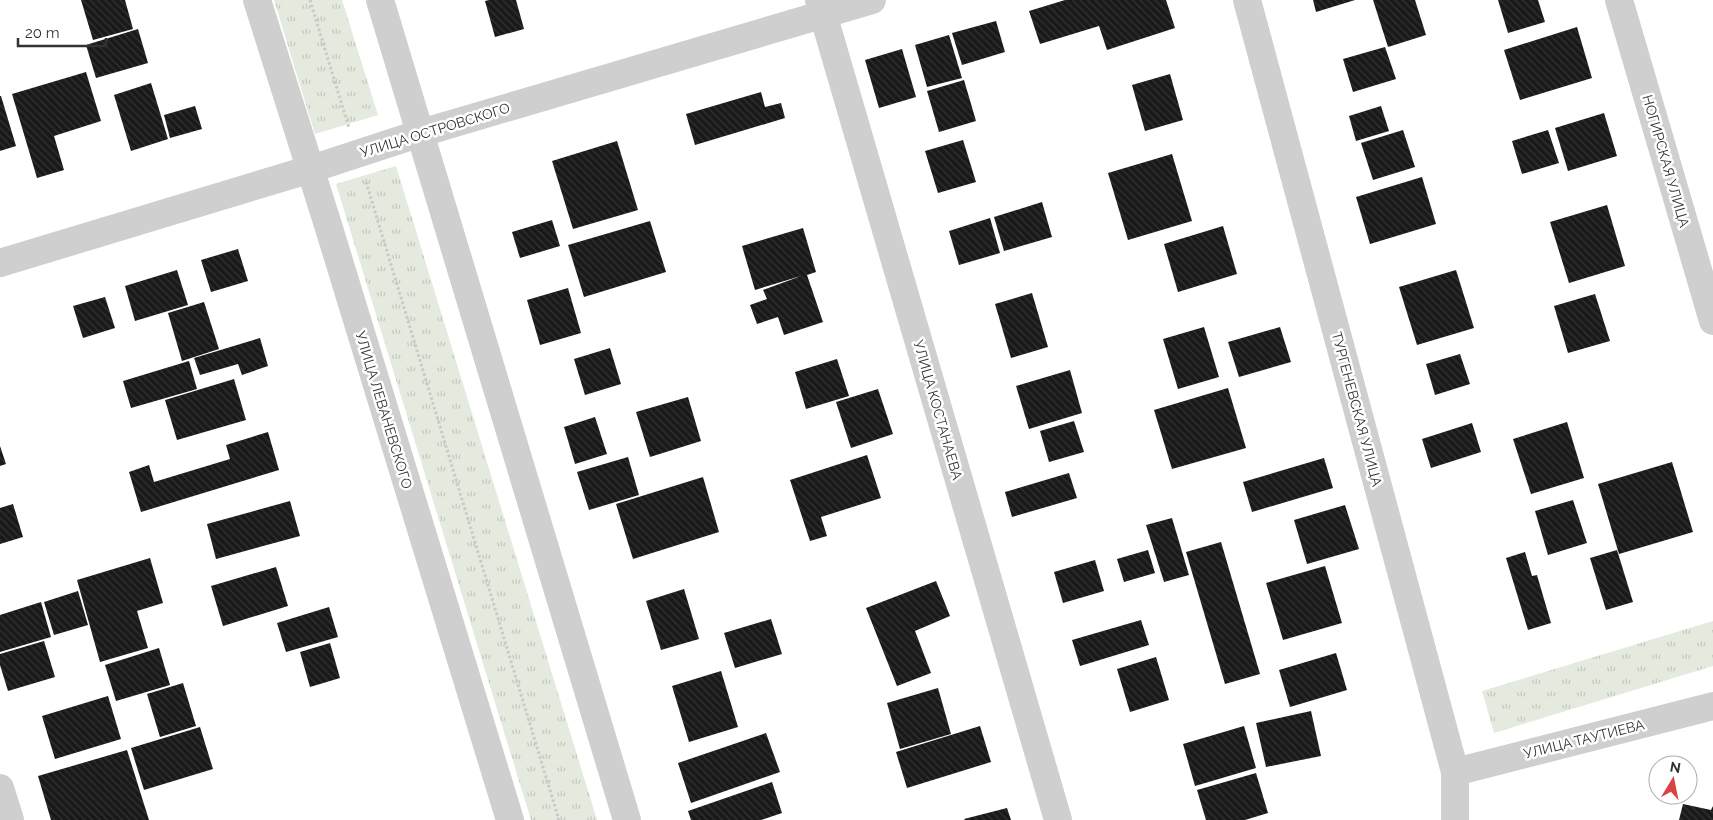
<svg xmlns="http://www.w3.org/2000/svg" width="1713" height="820" viewBox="0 0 1713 820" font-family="Raleway,sans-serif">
	<defs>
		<pattern id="grass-tufts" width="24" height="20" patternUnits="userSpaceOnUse" patternTransform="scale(1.25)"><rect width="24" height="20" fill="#e4eade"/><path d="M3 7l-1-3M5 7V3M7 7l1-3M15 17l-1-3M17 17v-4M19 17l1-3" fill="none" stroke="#c4c9bf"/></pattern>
		<pattern id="building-back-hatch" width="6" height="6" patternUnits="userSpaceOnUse" patternTransform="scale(1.25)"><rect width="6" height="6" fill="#191919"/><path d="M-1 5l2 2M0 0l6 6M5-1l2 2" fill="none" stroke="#323232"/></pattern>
	</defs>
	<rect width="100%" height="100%" fill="#fff"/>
	<g fill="url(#grass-tufts)">
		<path d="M274,0H342L378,115L315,134Z"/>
		<path d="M396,166L597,820H531L336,184Z"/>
		<path d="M1713,621V666L1494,733L1482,691Z"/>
	</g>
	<g fill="url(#building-back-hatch)">
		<path d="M81,0H125L133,29L93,40Z"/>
		<path d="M489,0H516L524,29L495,37L485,1Z"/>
		<path d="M1065,0H1166L1175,28L1107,50L1099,26L1040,44L1029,11Z"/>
		<path d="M1313,0H1355L1316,12Z"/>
		<path d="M1373,0H1415L1426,35L1388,47Z"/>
		<path d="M1498,0H1538L1545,22L1508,33Z"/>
		<path d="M996,21L1005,52L962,65L952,33Z"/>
		<path d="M1577,27L1592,78L1520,100L1504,50Z"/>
		<path d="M138,29L148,63L96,78L86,45Z"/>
		<path d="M949,35L962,78L927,87L915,45Z"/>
		<path d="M1385,47L1396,79L1353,92L1343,59Z"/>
		<path d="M902,49L916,97L879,108L865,60Z"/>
		<path d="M86,72L101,121L54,136L64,170L37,178L12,94Z"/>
		<path d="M1170,74L1183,120L1145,131L1132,85Z"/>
		<path d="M964,80L976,121L939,132L927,91Z"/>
		<path d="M151,83L168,139L131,151L114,95Z"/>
		<path d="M761,92L765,107L781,103L785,118L695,145L686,114Z"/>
		<path d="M0,96H1L16,146L0,151Z"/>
		<path d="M195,106L202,129L170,138L164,115Z"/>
		<path d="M1381,106L1389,131L1356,141L1349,116Z"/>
		<path d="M1604,113L1617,156L1568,171L1555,128Z"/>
		<path d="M1403,130L1415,167L1373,180L1361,143Z"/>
		<path d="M1548,130L1559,163L1522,174L1512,141Z"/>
		<path d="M963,140L976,182L938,193L925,151Z"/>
		<path d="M617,141L638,210L573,229L552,161Z"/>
		<path d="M1172,154L1192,221L1128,240L1108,173Z"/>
		<path d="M1422,177L1436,224L1370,244L1356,197Z"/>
		<path d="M1042,202L1052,237L1004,251L994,217Z"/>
		<path d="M1607,205L1625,266L1569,283L1550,222Z"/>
		<path d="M990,218L1000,253L959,265L949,231Z"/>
		<path d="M552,220L560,246L520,258L512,232Z"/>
		<path d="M650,221L666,272L584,297L568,245Z"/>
		<path d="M1223,226L1237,274L1178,292L1164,244Z"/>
		<path d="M803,228L816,272L807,275L823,322L784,335L778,317L757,324L750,305L767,299L763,290L801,276L755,290L742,246Z"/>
		<path d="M238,249L248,281L211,292L201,260Z"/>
		<path d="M177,270L188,305L135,321L125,286Z"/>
		<path d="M1456,270L1474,328L1417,345L1399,287Z"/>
		<path d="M568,288L581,333L540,345L527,300Z"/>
		<path d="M1032,293L1048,347L1011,358L995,304Z"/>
		<path d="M1595,294L1610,341L1568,353L1554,306Z"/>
		<path d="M105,297L115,328L83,338L73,306Z"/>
		<path d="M204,302L219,349L182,361L168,313Z"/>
		<path d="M1204,327L1219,377L1178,389L1163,339Z"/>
		<path d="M1280,327L1291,362L1239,377L1228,342Z"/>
		<path d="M260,338L268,366L242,375L238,364L200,375L194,358Z"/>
		<path d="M610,348L621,384L585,395L574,359Z"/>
		<path d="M1460,354L1470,384L1435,395L1426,364Z"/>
		<path d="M837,359L849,396L806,409L795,372Z"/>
		<path d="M189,361L197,389L131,408L123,381Z"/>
		<path d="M1070,370L1082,413L1029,429L1016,386Z"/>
		<path d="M234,379L246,420L177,440L165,400Z"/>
		<path d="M1228,388L1246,448L1172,469L1154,410Z"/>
		<path d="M878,389L893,434L851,448L836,402Z"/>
		<path d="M688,397L701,441L650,457L636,412Z"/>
		<path d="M595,417L607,454L575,464L564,427Z"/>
		<path d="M1074,421L1084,452L1049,462L1040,431Z"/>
		<path d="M1567,422L1584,478L1531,494L1513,439Z"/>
		<path d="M1472,423L1481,452L1431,468L1422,439Z"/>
		<path d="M268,432L279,470L141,512L129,472L149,465L154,482L230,459L226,445Z"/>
		<path d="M0,446L6,464L0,466Z"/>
		<path d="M867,455L881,498L821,517L827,536L810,541L790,480Z"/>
		<path d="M628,457L639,495L589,510L577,472Z"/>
		<path d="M1324,458L1333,488L1252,512L1243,482Z"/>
		<path d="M1672,462L1693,532L1619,554L1598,484Z"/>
		<path d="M1069,473L1077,498L1012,517L1005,492Z"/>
		<path d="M703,477L719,532L633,559L616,504Z"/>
		<path d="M1573,500L1587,543L1548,555L1535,511Z"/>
		<path d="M290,501L300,536L216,559L207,524Z"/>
		<path d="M13,504L23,537L0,544V508Z"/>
		<path d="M1345,505L1359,549L1307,564L1294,520Z"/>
		<path d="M1172,518L1189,575L1164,582L1146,525Z"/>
		<path d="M1221,542L1260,674L1225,684L1186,552Z"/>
		<path d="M1148,550L1155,573L1124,582L1117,559Z"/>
		<path d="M1617,550L1633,602L1606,610L1590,558Z"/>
		<path d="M1525,552L1532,576L1537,575L1551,623L1528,630L1506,558Z"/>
		<path d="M150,558L163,603L137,611L148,648L100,662L77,580Z"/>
		<path d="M1095,560L1104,591L1063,603L1054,572Z"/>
		<path d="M1325,566L1342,623L1283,640L1266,583Z"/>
		<path d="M276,567L288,606L223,626L211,586Z"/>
		<path d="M936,581L950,616L915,631L931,673L897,686L866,608Z"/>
		<path d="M684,589L699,639L661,650L646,601Z"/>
		<path d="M78,591L88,625L54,635L44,602Z"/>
		<path d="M41,602L51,637L0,652V615Z"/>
		<path d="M329,607L338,637L286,652L277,623Z"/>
		<path d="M771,619L782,654L735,668L724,633Z"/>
		<path d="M1141,620L1149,645L1080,666L1072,640Z"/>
		<path d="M44,641L55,677L8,691L0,665V654Z"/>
		<path d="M330,643L340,678L310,687L300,652Z"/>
		<path d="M159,648L170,685L116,701L105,665Z"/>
		<path d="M1336,653L1347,690L1290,707L1279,670Z"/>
		<path d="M1156,657L1169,700L1130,712L1117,669Z"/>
		<path d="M721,671L738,727L689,742L672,686Z"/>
		<path d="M183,683L196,726L160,737L147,694Z"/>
		<path d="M938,688L951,734L900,749L887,703Z"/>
		<path d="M108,696L121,739L55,759L42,716Z"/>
		<path d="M1311,711L1321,756L1266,767L1256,723Z"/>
		<path d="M980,726L991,762L907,788L896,752Z"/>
		<path d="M1244,726L1256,768L1195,786L1183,744Z"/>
		<path d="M200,727L213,769L144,790L131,748Z"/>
		<path d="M766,733L780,772L691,803L678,763Z"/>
		<path d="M127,750L149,820H51L38,776Z"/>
		<path d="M1256,773L1268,813L1245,820H1206L1197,790Z"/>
		<path d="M772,782L782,813L761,820H691L688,811Z"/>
		<path d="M1683,804L1711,810L1713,806V820H1679Z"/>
		<path d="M1007,808L1011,820H965L964,819Z"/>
	</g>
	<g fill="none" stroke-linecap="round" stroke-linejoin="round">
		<g stroke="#c9c9c9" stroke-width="3" stroke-dasharray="2.5 2.5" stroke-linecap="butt">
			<path d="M310,0L349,128"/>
			<path d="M366,182L559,820"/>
		</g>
		<g stroke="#cfcfcf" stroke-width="28">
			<path d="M257,0L328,225L510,820"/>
			<path d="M380,0L627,820"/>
			<path d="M819,0L1058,820"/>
			<path d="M1247,0L1455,772V820"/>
			<path d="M1619,0L1713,321"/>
			<path d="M0,263L311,169L421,133L872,0"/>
			<path d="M1455,772L1713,706"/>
			<path d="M0,788L10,820"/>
		</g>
	</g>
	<g text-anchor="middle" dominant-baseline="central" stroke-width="5" stroke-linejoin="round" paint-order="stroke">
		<g font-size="14" fill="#323232" stroke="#fff">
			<text transform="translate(435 130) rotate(-17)">УЛИЦА ОСТРОВСКОГО</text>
			<text transform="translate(1666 161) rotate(74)">НОГИРСКАЯ УЛИЦА</text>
			<text transform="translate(1357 409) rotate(75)">ТУРГЕНЕВСКАЯ УЛИЦА</text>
			<text transform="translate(384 410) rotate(73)">УЛИЦА ЛЕВАНЕВСКОГО</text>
			<text transform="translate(938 410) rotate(74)">УЛИЦА КОСТАНАЕВА</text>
			<text transform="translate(1584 739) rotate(-14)">УЛИЦА ТАУТИЕВА</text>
		</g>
	</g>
	<g transform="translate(1673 780) rotate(10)"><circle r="24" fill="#ffffff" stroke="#adadad"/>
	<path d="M0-4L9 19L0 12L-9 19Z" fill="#d94345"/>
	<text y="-8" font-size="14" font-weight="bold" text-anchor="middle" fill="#323232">N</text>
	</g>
	<path d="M18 38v8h88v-8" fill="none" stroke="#323232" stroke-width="2.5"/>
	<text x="25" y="38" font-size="15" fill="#323232" stroke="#ffffff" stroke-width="4" paint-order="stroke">20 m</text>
</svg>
